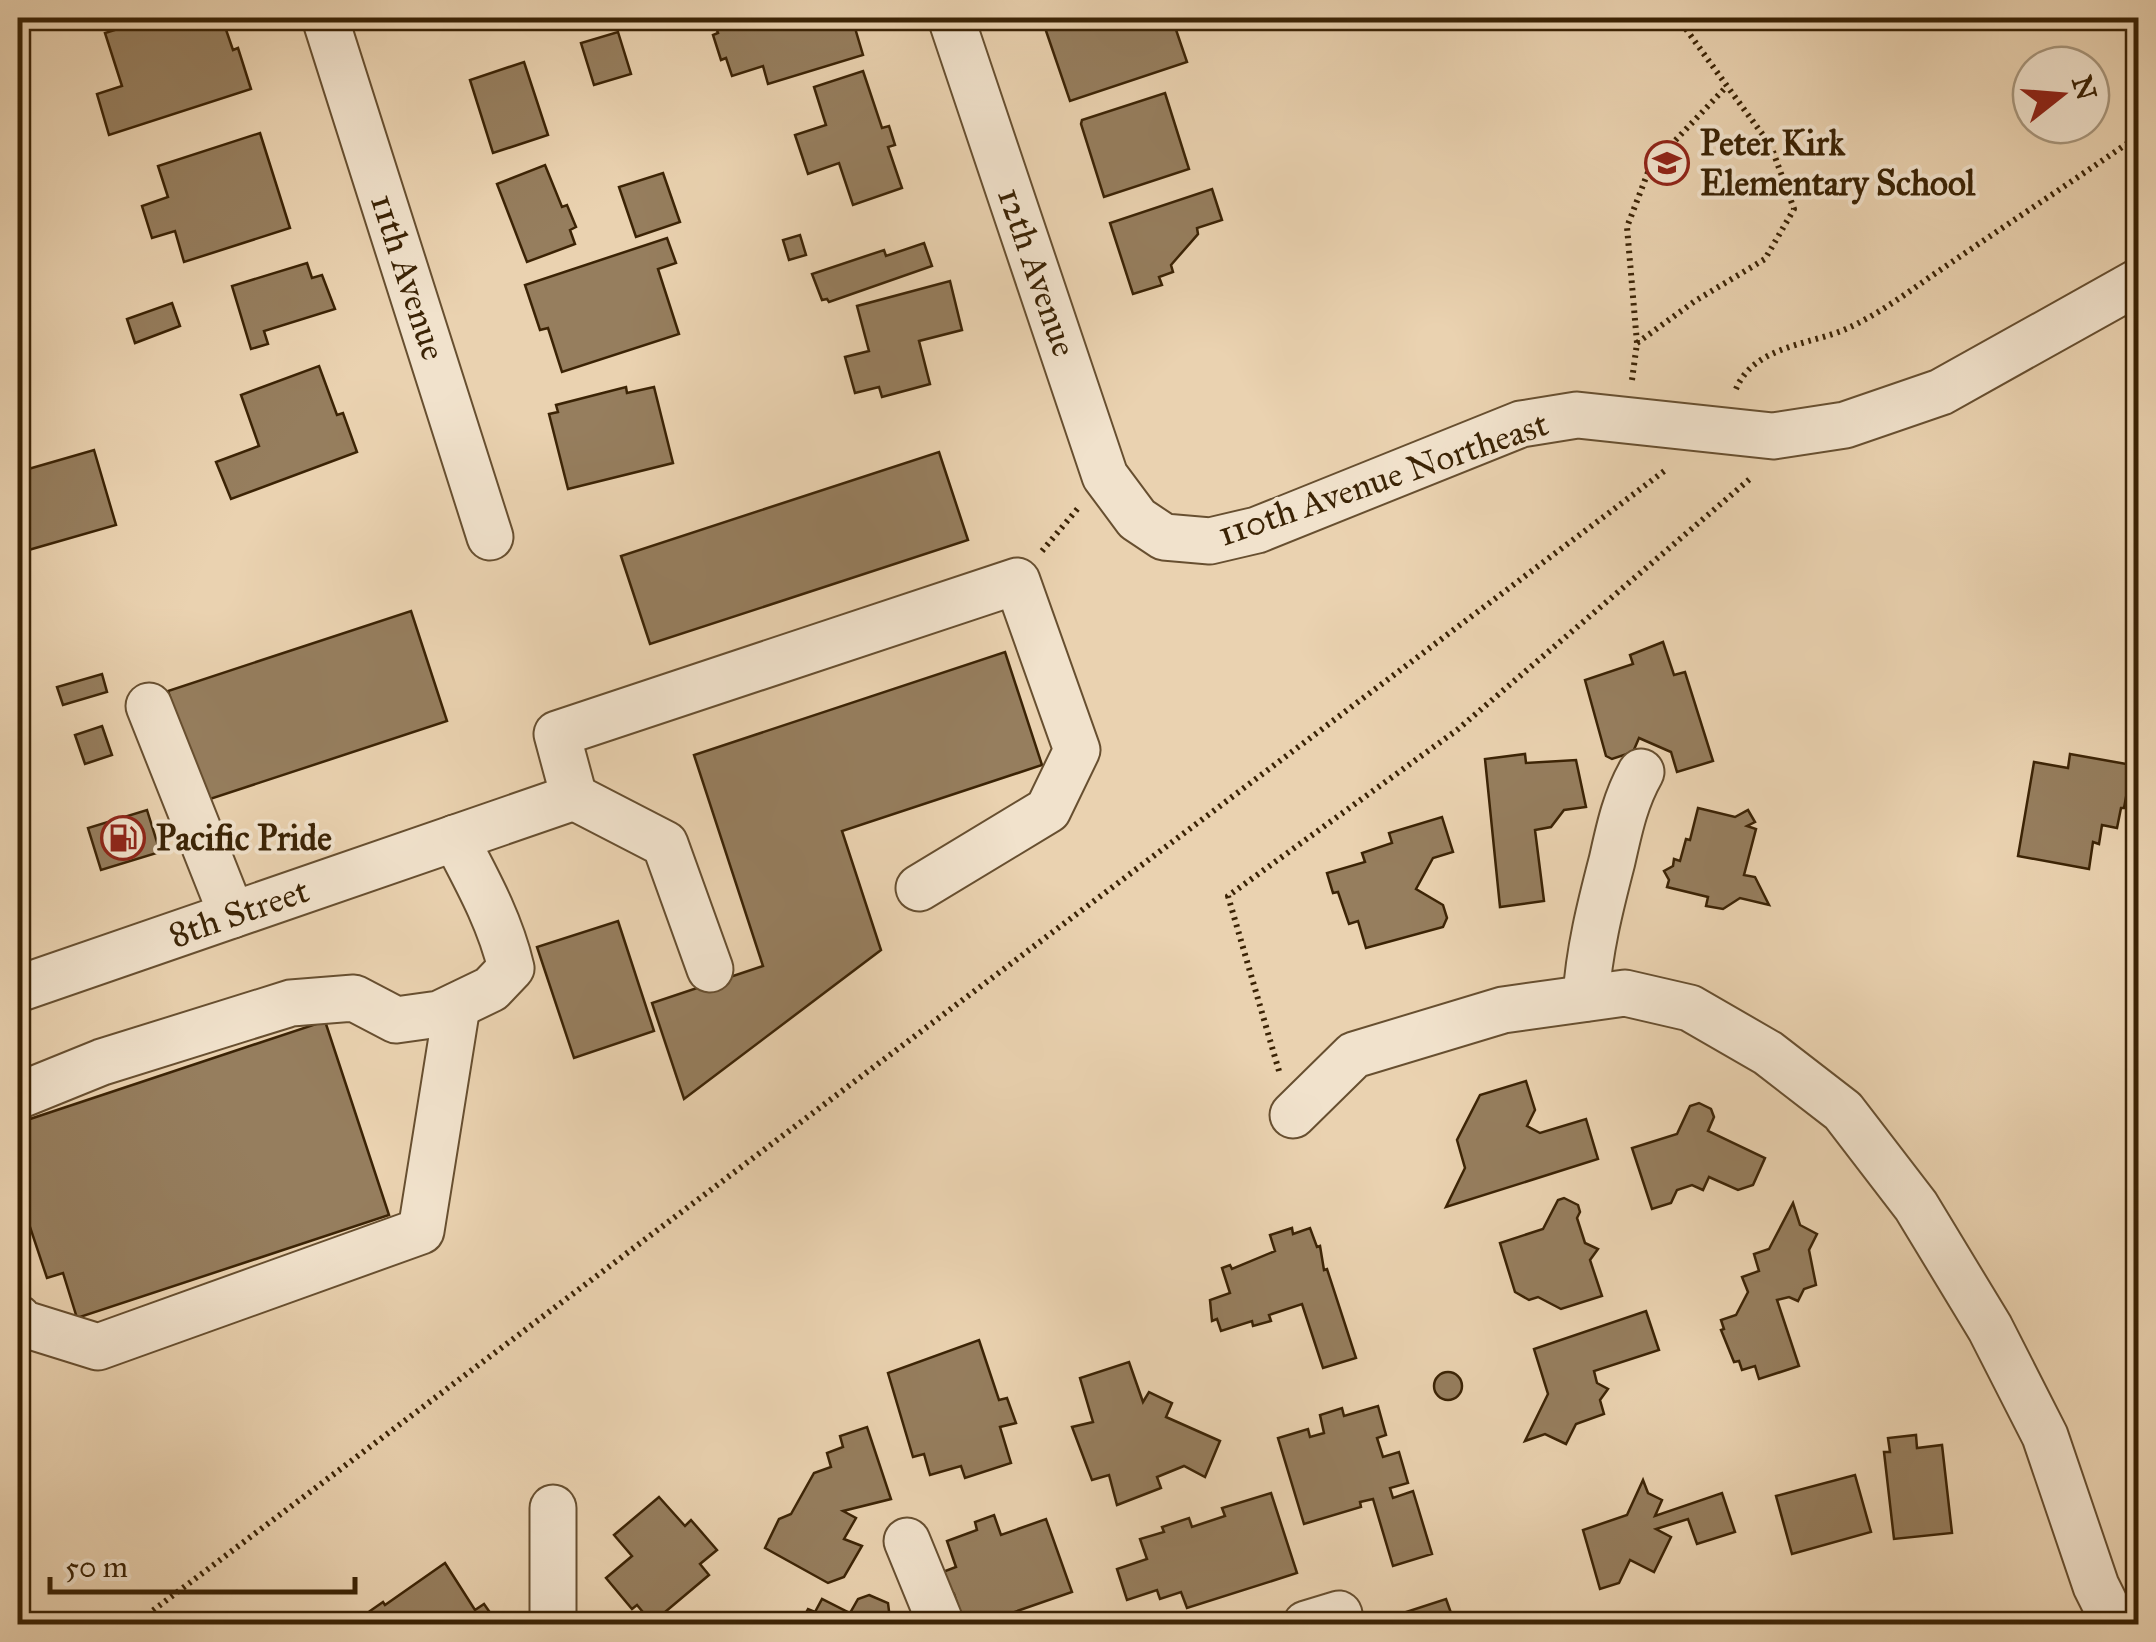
<svg xmlns="http://www.w3.org/2000/svg" width="2156" height="1642" viewBox="0 0 2156 1642" font-family="'IM FELL Great Primer',serif">
	<rect width="100%" height="100%" fill="#ead2b0"/>
	<filter id="stains"><feTurbulence type="fractalNoise" baseFrequency=".002" numOctaves="4"/><feColorMatrix values="0 0 0 0 .2 0 0 0 0 .09 0 0 0 0 .02 0 0 0 .5 -.17"/></filter>
	<radialGradient id="worn" r=".72"><stop offset=".6" stop-color="#630" stop-opacity="0"/><stop offset="1" stop-color="#630" stop-opacity=".3"/></radialGradient>
	<g fill="#967e5e" stroke="#3b2305" stroke-width="2.5">
		<path d="M153,18H222L233,50L238,48L251,89L109,135L97,94L122,86L105,33Z"/>
		<path d="M713,18H852L863,55L768,84L763,66L732,76L726,58L721,60L713,35L718,33Z"/>
		<path d="M1066,18H1172L1187,62L1070,101L1044,25Z"/>
		<path d="M618,32L631,74L594,85L581,43Z"/>
		<path d="M524,62L548,135L493,153L470,80Z"/>
		<path d="M863,71L882,128L889,126L895,145L888,147L902,188L853,205L839,163L808,174L795,135L826,125L814,87Z"/>
		<path d="M1165,93L1189,169L1104,197L1081,124L1082,120Z"/>
		<path d="M260,133L290,228L184,262L175,231L152,238L142,206L168,197L158,166Z"/>
		<path d="M545,165L562,207L567,205L576,227L570,230L575,244L527,262L497,184Z"/>
		<path d="M663,173L680,222L636,237L619,187Z"/>
		<path d="M1212,189L1222,220L1197,228L1198,234L1171,265L1173,272L1159,277L1162,285L1133,294L1110,223Z"/>
		<path d="M800,235L806,255L789,260L783,240Z"/>
		<path d="M667,238L676,263L658,269L679,334L562,372L548,328L540,330L525,285Z"/>
		<path d="M924,243L932,266L829,302L827,299L822,300L812,274L884,250L886,256Z"/>
		<path d="M307,263L312,278L322,275L335,309L264,331L268,344L251,349L232,286Z"/>
		<path d="M950,281L962,330L919,341L930,384L882,397L879,387L855,393L845,357L869,351L857,306Z"/>
		<path d="M172,303L180,326L135,343L127,319Z"/>
		<path d="M319,366L337,415L343,413L357,452L231,499L216,462L259,446L241,395Z"/>
		<path d="M626,387L627,393L654,387L673,463L568,489L549,414L558,412L556,405Z"/>
		<path d="M94,450L116,525L18,553V472Z"/>
		<path d="M939,452L968,540L650,644L621,556Z"/>
		<path d="M411,611L447,721L204,801L168,691Z"/>
		<path d="M1663,642L1674,675L1685,672L1713,761L1677,772L1671,752L1639,738L1633,752L1612,759L1606,756L1585,680L1633,664L1630,655Z"/>
		<path d="M1005,652L1042,765L842,831L881,950L684,1099L652,1003L763,966L694,755Z"/>
		<path d="M102,674L107,692L63,705L57,687Z"/>
		<path d="M102,726L112,755L85,764L75,735Z"/>
		<path d="M1525,754L1526,763L1576,760L1586,807L1564,810L1551,827L1535,830L1544,901L1500,907L1485,759Z"/>
		<path d="M2070,754L2132,765L2124,808H2121L2117,828L2102,825L2099,844L2093,842L2089,869L2018,856L2034,762L2068,768Z"/>
		<path d="M1698,808L1735,817L1748,810L1755,822L1747,826L1756,829L1744,875L1755,877L1769,905L1740,898L1723,909L1706,906L1708,897L1667,887L1669,880L1664,871L1673,866L1674,859L1680,861L1686,839L1690,840Z"/>
		<path d="M147,810L160,852L101,870L88,828Z"/>
		<path d="M1442,817L1453,852L1433,858L1416,889L1443,905L1447,918L1443,927L1366,948L1358,921L1349,924L1338,892L1333,893L1327,873L1365,862L1362,853L1392,843L1389,833Z"/>
		<path d="M618,921L654,1031L574,1058L537,947Z"/>
		<path d="M325,1021L389,1215L77,1318L63,1273L47,1278L18,1191V1170L25,1168L18,1145V1123Z"/>
		<path d="M1526,1081L1535,1110L1527,1126L1540,1133L1586,1119L1598,1159L1446,1207L1465,1168L1457,1140L1480,1095Z"/>
		<path d="M1699,1103L1711,1109L1714,1117L1708,1131L1765,1158L1753,1185L1738,1190L1709,1177L1703,1190L1692,1185L1677,1190L1671,1203L1652,1209L1632,1148L1677,1134L1690,1106Z"/>
		<path d="M1564,1198L1578,1205L1580,1212L1577,1218L1585,1243L1598,1249L1590,1260L1602,1296L1561,1309L1538,1297L1529,1300L1515,1292L1500,1243L1543,1229L1558,1200Z"/>
		<path d="M1793,1203L1800,1225L1817,1234L1809,1250L1816,1285L1804,1289L1798,1301L1789,1297L1777,1300L1799,1366L1759,1379L1755,1366L1742,1370L1739,1361L1734,1362L1721,1330L1724,1329L1721,1320L1736,1315L1748,1292L1742,1277L1759,1271L1754,1254L1769,1249Z"/>
		<path d="M1292,1228L1293,1234L1310,1228L1317,1247L1320,1246L1324,1270L1327,1269L1356,1358L1323,1368L1302,1304L1269,1315L1271,1321L1253,1326L1252,1321L1221,1331L1217,1319L1212,1321L1210,1300L1230,1293L1222,1268L1230,1265L1232,1269L1275,1251L1270,1235Z"/>
		<path d="M1646,1311L1659,1350L1594,1371L1597,1383L1608,1389L1600,1400L1604,1414L1576,1424L1566,1444L1545,1434L1525,1441L1548,1394L1534,1349Z"/>
		<path d="M979,1340L999,1400L1007,1398L1016,1423L1000,1427L1011,1463L965,1478L961,1466L930,1475L924,1454L913,1457L888,1373Z"/>
		<path d="M1129,1362L1143,1402L1149,1392L1172,1403L1166,1417L1220,1441L1205,1477L1184,1466L1157,1477L1161,1488L1117,1505L1109,1475L1092,1480L1072,1427L1093,1422L1080,1378Z"/>
		<circle cx="1448" cy="1386" r="14"/>
		<path d="M1378,1406L1386,1435L1377,1438L1383,1457L1399,1452L1408,1483L1390,1488L1393,1498L1413,1491L1432,1554L1393,1566L1373,1499L1360,1502L1361,1507L1304,1524L1278,1438L1308,1429L1310,1437L1324,1433L1320,1415L1342,1408L1344,1416Z"/>
		<path d="M867,1427L891,1499L843,1511L856,1518L844,1539L862,1546L844,1577L828,1583L765,1548L779,1519L791,1514L814,1473L831,1467L827,1453L843,1447L840,1436Z"/>
		<path d="M1916,1435L1917,1448L1942,1445L1952,1533L1894,1539L1884,1452H1890L1888,1438Z"/>
		<path d="M1855,1475L1871,1532L1792,1554L1776,1496Z"/>
		<path d="M1643,1480L1648,1493L1662,1500L1655,1516L1722,1493L1735,1532L1697,1544L1688,1519L1656,1529L1671,1537L1654,1572L1630,1560L1619,1583L1600,1589L1583,1530L1627,1515Z"/>
		<path d="M1271,1493L1297,1573L1187,1608L1181,1592L1160,1599L1157,1590L1127,1600L1117,1569L1147,1559L1140,1539L1164,1532L1162,1527L1189,1518L1192,1527L1225,1516L1222,1508Z"/>
		<path d="M659,1497L685,1526L691,1520L717,1550L700,1564L709,1575L652,1623L637,1605L632,1609L606,1578L632,1556L614,1535Z"/>
		<path d="M994,1515L1001,1535L1046,1519L1072,1592L1000,1617L1003,1624H981L979,1619L964,1624L954,1594L949,1596L940,1573L956,1567L947,1541L977,1530L975,1522Z"/>
		<path d="M445,1563L475,1610L484,1604L498,1624H380L370,1611L383,1602L385,1605Z"/>
		<path d="M869,1595L888,1603L890,1619L895,1624H800L808,1609L815,1612L822,1599L850,1613L858,1599Z"/>
		<path d="M1446,1599L1455,1624H1411L1406,1612Z"/>
	</g>
	<g fill="none" stroke-linecap="round" stroke-linejoin="round">
		<g stroke="#674f30" stroke-width="49">
			<g id="minor">
				<path d="M325,18L490,537"/>
				<path d="M951,18L1105,476L1137,519L1164,537L1210,541L1257,530L1521,424L1577,415L1773,436L1845,425L1941,392L2138,282"/>
				<path d="M149,706L232,915"/>
				<path d="M574,797L557,734L1017,581L1077,750L1048,810L919,888"/>
				<path d="M574,797L665,844L710,969"/>
				<path d="M18,989L574,797"/>
				<path d="M1586,998C1589,951 1600,907 1612,861C1619,830 1625,800 1641,772"/>
				<path d="M18,1096L102,1062L291,1003L354,998L396,1020L439,1014L491,989L511,968C500,921 477,880 455,838"/>
				<path d="M1293,1115L1354,1055L1503,1010L1625,993L1690,1008L1768,1053L1843,1111L1916,1206L1990,1328L2045,1436L2096,1586L2114,1622"/>
				<path d="M18,1318L21,1323L98,1347L421,1231L457,1006"/>
				<path d="M907,1541L941,1624"/>
				<path d="M553,1624V1508"/>
				<path d="M1306,1624L1339,1614"/>
			</g>
		</g>
		<g stroke="#3b2305" stroke-width="6" stroke-dasharray="2.5 5" stroke-linecap="butt">
			<path d="M1637,343L1695,301L1765,259L1794,209L1771,146L1727,86"/>
			<path d="M1632,380L1637,343L1627,227L1650,167L1727,86L1678,18"/>
			<path d="M1736,389C1754,346 1809,345 1846,329C1882,313 1916,286 1949,264C2012,221 2076,179 2138,136"/>
			<path d="M1042,551L1079,507"/>
			<path d="M1279,1071L1228,896L1457,730L1751,478"/>
			<path d="M135,1624L1667,469"/>
		</g>
		<use href="#minor" stroke="#f1e2cc" stroke-width="45"/>
	</g>
	<defs>
		<g id="school-ring" transform="scale(2.25)"><circle r="9.5" fill="#f1e2cc" stroke="#8f2418" stroke-width="1.5"/><path d="M0-5L7-2L0 1L-7-2ZM-4 1L0 2.5L4 1V4Q0 6-4 4Z" fill="#8f2418"/></g>
		<g id="fuel-ring" transform="scale(2.25)"><circle r="9.5" fill="#f1e2cc" stroke="#8f2418" stroke-width="1.5"/><path d="M-5.5-6h7V0h2V4h1.3V-2.5L3-4.5l.8-.8L6-3V5H2.5V1h-1V6h-7ZM-4.2-4.7v3.2H.2V-4.7Z" fill="#8f2418"/></g>
	</defs>
	<g fill-rule="evenodd">
		<use href="#school-ring" x="1667" y="163"/>
		<use href="#fuel-ring" x="123" y="838"/>
	</g>
	<g text-anchor="middle" dominant-baseline="central" stroke-width="8" stroke-linejoin="round" paint-order="stroke">
		<g font-size="35" font-weight="bold" fill="#3b2305" stroke="#f1e2cc" text-anchor="start">
			<text x="1700" y="143">Peter Kirk<tspan x="1700" dy="40">Elementary School</tspan></text>
			<text x="156" y="838">Pacific Pride</text>
		</g>
		<g font-size="35" fill="#3b2305" stroke="#f1e2cc">
			<text transform="translate(1037 272) rotate(71)">12th Avenue</text>
			<text transform="translate(408 277) rotate(72)">11th Avenue</text>
			<text transform="translate(1383 479) rotate(-19)">110th Avenue Northeast</text>
			<text transform="translate(239 913) rotate(-19)">8th Street</text>
		</g>
	</g>
	<rect width="2156" height="1642" fill="none" stroke="#ead2b0" stroke-width="60"/>
	<rect x="20" y="20" width="2116" height="1602" fill="none" stroke="#3b2305" stroke-width="5"/>
	<rect x="30" y="30" width="2096" height="1582" fill="none" stroke="#3b2305" stroke-width="2.5"/>
	<g transform="translate(2061 95) rotate(73)"><circle r="48" fill="#f1e2cc" stroke="#a8967c" stroke-width="2.5"/>
	<path d="M0-8L18 38L0 25L-18 38Z" fill="#8f2418"/>
	<text y="-15" font-size="28" font-weight="bold" text-anchor="middle" fill="#3b2305">N</text>
	</g>
	<path d="M50 1577v15h305v-15" fill="none" stroke="#3b2305" stroke-width="5"/>
	<text x="65" y="1577" font-size="30" fill="#3b2305" stroke="#f1e2cc" stroke-width="8" paint-order="stroke">50 m</text>
	<rect width="100%" height="100%" filter="url(#stains)"/>
	<rect width="100%" height="100%" fill="url(#worn)"/>
</svg>
